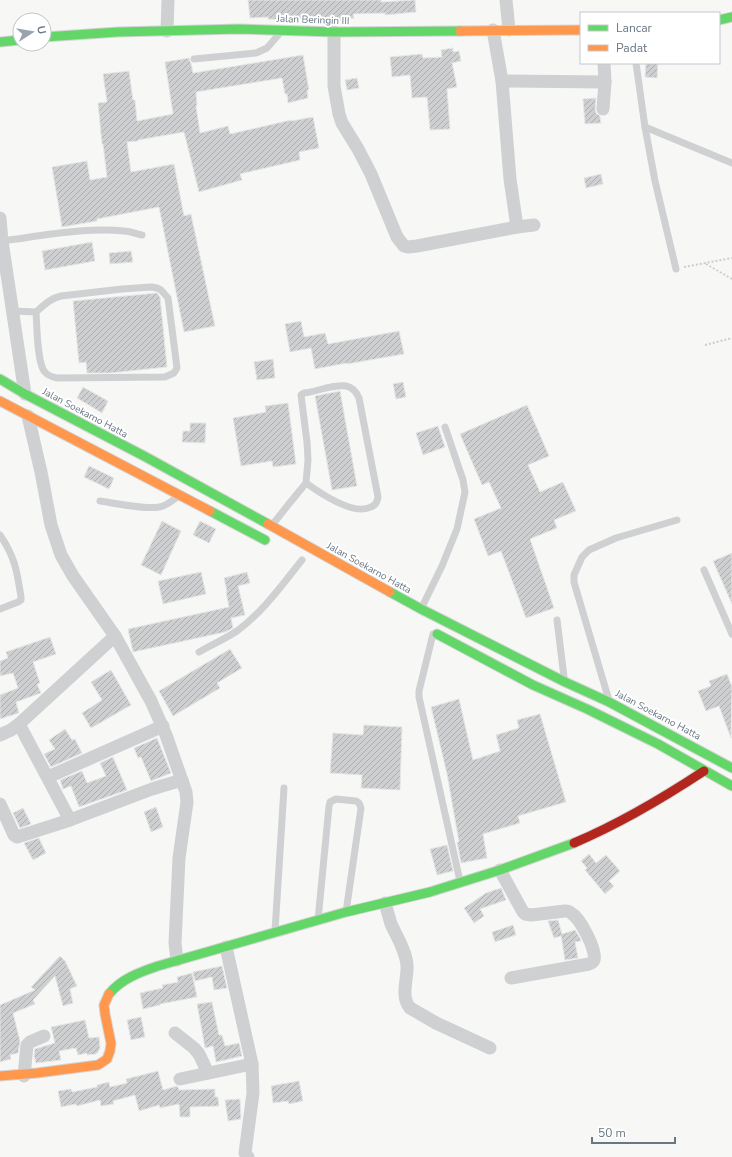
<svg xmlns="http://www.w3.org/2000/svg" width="732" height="1157" viewBox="0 0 732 1157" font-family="'Nunito Sans',sans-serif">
	<defs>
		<pattern id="building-hatch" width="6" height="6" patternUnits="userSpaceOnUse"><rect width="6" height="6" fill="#cecfd0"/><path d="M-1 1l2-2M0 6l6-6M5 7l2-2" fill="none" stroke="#abadae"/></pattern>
	</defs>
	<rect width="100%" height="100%" fill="#f7f7f6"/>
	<g fill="url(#building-hatch)" stroke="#e6e6e6">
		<path d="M248,0H381V2L415,0L416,12L385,15V13L353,14L354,18L337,22L322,21L321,17L308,19V17L291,20L268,19V17L250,18Z"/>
		<path d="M453,48V52L459,51L461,61L452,63L457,87L447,89L450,129L430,130L427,97L412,98L410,75L392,77L390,57L422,54L423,58L442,57L441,50Z"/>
		<path d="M303,55L309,90H307L308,98L288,103L287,94H285L282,78L196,92L197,105L196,106L200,133L228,126L230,134L291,120V121L313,117L319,148L299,152L300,160L240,174L242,180L199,192L184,132L138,140V141L127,142L131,172L174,164L184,216L191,214L215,326L184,332L159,207L97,219V221L62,227L52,167L87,161L90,180L107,177L103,144H102L98,103L107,102L103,74L129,71L133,100H135L137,121L173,114L165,62L189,58L190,62L191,63L193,73Z"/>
		<path d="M646,63H658L657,78L645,77Z"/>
		<path d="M357,78L359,88L347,90L345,80Z"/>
		<path d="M596,98L595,109L596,113L600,116L601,123L585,124L583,99Z"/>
		<path d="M601,174L603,184L586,188L584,178Z"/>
		<path d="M92,242L95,261L45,270L42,251Z"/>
		<path d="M131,251L133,262L110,264L109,253Z"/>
		<path d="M157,293L160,297L167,367L110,373H87L86,362L79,363L73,301Z"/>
		<path d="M301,321L304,337L325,333L328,344L399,331L404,354L347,364V363L315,369L311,348L290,352L285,324Z"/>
		<path d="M273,359L275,378L257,380L254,362Z"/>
		<path d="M403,382L406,397L396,399L393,384Z"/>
		<path d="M83,387L108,401L102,413L77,398Z"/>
		<path d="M340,391L357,486L332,490L315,396Z"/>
		<path d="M288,403L296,464L273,467L272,461L241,466L233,418L266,412L265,406Z"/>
		<path d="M527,405L549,456L528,465L540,492L563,482L576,511L554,520L557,528L530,539L554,608L526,618L501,551L488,556L474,519L501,508L489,482L482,485L460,434Z"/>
		<path d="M190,423H206L205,443L182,442L183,431H190Z"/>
		<path d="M438,426L445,447L423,455L416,433Z"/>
		<path d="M89,466L114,478L109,489L84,477Z"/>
		<path d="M162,521L181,531L161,575L141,565Z"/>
		<path d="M200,521L216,529L209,543L193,535Z"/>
		<path d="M732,553V604L713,561Z"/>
		<path d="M201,572L206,594L163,604L158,581Z"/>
		<path d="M247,572L250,583L238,586L245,615L231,618L233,628L225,632L133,652L128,629L229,607L226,592H227L224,578Z"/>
		<path d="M50,637L56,654L33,662L40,683L37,684L41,693L16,702L19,713L0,719V695L18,688L13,673L0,676V661L8,658L6,652Z"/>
		<path d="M230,649L242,668L217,683L220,688L173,716L159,691Z"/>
		<path d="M111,670L131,705L91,728L82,713L102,700L91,682Z"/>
		<path d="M727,674L732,687L731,738L719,706L706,711L698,691L711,686L709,681Z"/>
		<path d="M459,699L473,760L500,751L496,735L519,728L517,720L540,714L566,802L518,816L520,823L483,834L487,858L461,863L457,842H459L447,774L431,707Z"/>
		<path d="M364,725L402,727L400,790L361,788L362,775L330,773L333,733L363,735Z"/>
		<path d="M65,729L72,740L75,739L82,753L51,767L44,754L55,749L49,740Z"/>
		<path d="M157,738L171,773L151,781L141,757L138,758L134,748Z"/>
		<path d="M113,757L127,790L79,807L71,786L63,789L60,780L82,771L87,783L106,776L100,763Z"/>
		<path d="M156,807L163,827L151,832L144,812Z"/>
		<path d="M23,808L31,824L20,828L13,813Z"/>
		<path d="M39,838L46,853L33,860L24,843Z"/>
		<path d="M447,845L453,871L437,875L430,849Z"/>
		<path d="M589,854L596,863L606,855L620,871L609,881L614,886L605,894L585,870L587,868L581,861Z"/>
		<path d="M501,888L506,900L480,909L484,916L474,923L464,908L486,893Z"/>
		<path d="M558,920L562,934L575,930L580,938L581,941L575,942L578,958L565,960L561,936L554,938L548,921Z"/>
		<path d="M513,925L516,935L495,942L492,932Z"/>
		<path d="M60,956L65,961L77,986L70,989L73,1003L63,1006L55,976L33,1000L35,1004L13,1013L20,1041L18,1053L10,1055L11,1059L0,1062V1005L35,990L31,987Z"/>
		<path d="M222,966L227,988L214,990L212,977L195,981L193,972Z"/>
		<path d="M192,973L197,997L160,1004V1005L143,1009L140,993L163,988L162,985L178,982L177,977Z"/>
		<path d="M212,1002L219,1035H222L225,1046L239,1043L242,1056L216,1062L213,1046L205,1048L197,1004Z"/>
		<path d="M141,1017L145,1037L131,1040L127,1020Z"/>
		<path d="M85,1020L89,1038L99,1037L100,1048L98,1052L96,1054L87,1055V1053L78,1055L76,1048L59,1051L61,1060L36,1063L34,1056L35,1049L55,1043L51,1027Z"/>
		<path d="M158,1071L163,1090L177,1086L178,1087L179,1090L215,1089V1097H218L219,1106L190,1107V1117H180L179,1104L160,1108L159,1105L139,1111L135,1095L113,1101L114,1104L101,1106L100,1100L77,1106L76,1104L61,1107L58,1091L71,1089L72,1092L97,1087V1085L109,1082L110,1087L127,1083L126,1079Z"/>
		<path d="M299,1081L303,1101L289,1104L288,1101L273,1103L271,1086Z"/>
		<path d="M240,1099L241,1119L228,1121L225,1100Z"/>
	</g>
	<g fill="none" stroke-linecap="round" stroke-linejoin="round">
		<g stroke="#d3d4d4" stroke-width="11">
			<g id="fast">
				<path d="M719,20L732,17"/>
				<path d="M44,37L118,32L239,29L334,32L460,31"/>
				<path d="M0,42L20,40"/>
				<path d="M0,379L25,394L144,456L268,524"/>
				<path d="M210,511L265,540"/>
				<path d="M390,592L421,609L565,682L609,702L732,768"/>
				<path d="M437,634L533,685L587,709L658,744L732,786"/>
				<path d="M109,994C121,979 140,972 158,966L346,912L430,892L500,870L574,843"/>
			</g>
		</g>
		<g stroke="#d3d4d4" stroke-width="11">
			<g id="slow">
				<path d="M460,31L581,30"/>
				<path d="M0,401L210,511"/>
				<path d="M268,524L390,592"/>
				<path d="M0,1076L37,1073L98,1065L107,1059L110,1051L111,1043L105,1014L104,1005L109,994"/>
			</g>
		</g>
		<g stroke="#d3d4d4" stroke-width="11">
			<path id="jam" d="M574,843C619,824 663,798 704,771"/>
		</g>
		<g stroke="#cccdce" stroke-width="2" stroke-dasharray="2 2" stroke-linecap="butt">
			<path d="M706,264L732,279"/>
			<path d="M684,267L732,258"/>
			<path d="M705,345L732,338"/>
		</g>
		<g stroke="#cfd0d1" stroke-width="7">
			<path d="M194,59L256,53L267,48L280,33"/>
			<path d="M636,63L645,127L655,181L676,269"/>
			<path d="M645,127L732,163"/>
			<path d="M2,241C41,236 86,227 124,231C130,231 136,234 142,235"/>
			<path d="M13,311L36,312C44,305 51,298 61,296L122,289L151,287L157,288L161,290L168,298L177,368L174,373L165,377L57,378C52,377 47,375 44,371C37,360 37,327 36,312"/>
			<path d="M100,501C114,503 150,511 163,506C168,504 172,501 176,498"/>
			<path d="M273,524L288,505L306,483L308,460L307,442L301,395L304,393C312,392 319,390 326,388C341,385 352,382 359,398L378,497C377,502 376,505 371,507C354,516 320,493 306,483"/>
			<path d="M0,535C15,557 17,571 21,597V600L18,602L0,609"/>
			<path d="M704,570L732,634"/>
			<path d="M422,607L442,566L457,529L465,492L463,480L445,427"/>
			<path d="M557,620L564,677"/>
			<path d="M433,634L419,691V697L460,881"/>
			<path d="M199,652C211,645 225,639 237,631C263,612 282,585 302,560"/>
			<path d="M608,697L576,589L574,582V575L582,557L589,550L616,538L677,520"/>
			<path d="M318,920L329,806L330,802L336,799L356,801L359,803L361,808L346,912"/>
			<path d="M275,931L284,788"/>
		</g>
		<g stroke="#cfd0d1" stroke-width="13">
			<path d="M506,0L509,30"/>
			<path d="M493,30L502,81L510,179L517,227"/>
			<path d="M167,31L168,0"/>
			<path d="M334,32V86L339,114L342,123L358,149L371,174L397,237L404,246L408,247L417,246L517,227L534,225"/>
			<path d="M502,81L605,82L604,63"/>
			<path d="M603,109L605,82"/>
			<path d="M0,218L2,241L25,394"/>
			<path d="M28,416L41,472L51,525L61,555L73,576L115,636L151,701L166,735L186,792L187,802L179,858L175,943L177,960"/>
			<path d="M19,724L70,820L152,789L182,780"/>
			<path d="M0,735L11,730L19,724L115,636"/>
			<path d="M48,777L163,726"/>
			<path d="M0,804L14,835L17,837L70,820"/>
			<path d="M500,870L523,912L525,914L531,915L565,911C568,911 569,911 571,913C580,918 597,950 594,960C593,963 591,963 589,964L511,978"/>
			<path d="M385,903C387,910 389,917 391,924C397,937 406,951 407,965C408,979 400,996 410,1008L436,1023L490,1048"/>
			<path d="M226,947L252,1064L253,1093L245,1153L248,1157"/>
			<path d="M175,1033L194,1048L199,1054L208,1073"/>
			<path d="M24,1076L27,1045L30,1042L44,1036"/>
			<path d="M180,1079L252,1064"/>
		</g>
		<use href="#fast" stroke="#63d668" stroke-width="9"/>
		<use href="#slow" stroke="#ff974d" stroke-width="9"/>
		<use href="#jam" stroke="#b3261e" stroke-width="9"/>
	</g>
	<g text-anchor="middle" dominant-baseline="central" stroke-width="4" stroke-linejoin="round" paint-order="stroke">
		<g font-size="10" fill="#687685" stroke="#fff">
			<text transform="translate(313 20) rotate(2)">Jalan Beringin III</text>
			<text transform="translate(85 413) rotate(28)">Jalan Soekarno Hatta</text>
			<text transform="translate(369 568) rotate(29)">Jalan Soekarno Hatta</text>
			<text transform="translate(658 715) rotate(28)">Jalan Soekarno Hatta</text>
		</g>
	</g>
	<rect x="580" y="12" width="140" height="52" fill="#ffffff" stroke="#c3c8ce"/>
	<rect x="588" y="25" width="20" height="6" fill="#63d668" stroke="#c3c8ce"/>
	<text x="616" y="32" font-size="12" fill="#687685">Lancar</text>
	<rect x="588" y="45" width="20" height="6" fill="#ff974d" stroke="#c3c8ce"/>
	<text x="616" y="52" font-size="12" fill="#687685">Padat</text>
	<g transform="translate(32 32) rotate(78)"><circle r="19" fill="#ffffff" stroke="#c3c8ce"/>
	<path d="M0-3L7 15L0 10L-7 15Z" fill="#9aa3ad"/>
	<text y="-6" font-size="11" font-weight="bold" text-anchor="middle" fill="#687685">U</text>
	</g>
	<path d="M592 1137v6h83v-6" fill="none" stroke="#687685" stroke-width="2"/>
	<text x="598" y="1137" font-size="12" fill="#687685" stroke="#ffffff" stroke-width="3" paint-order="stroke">50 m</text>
</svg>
